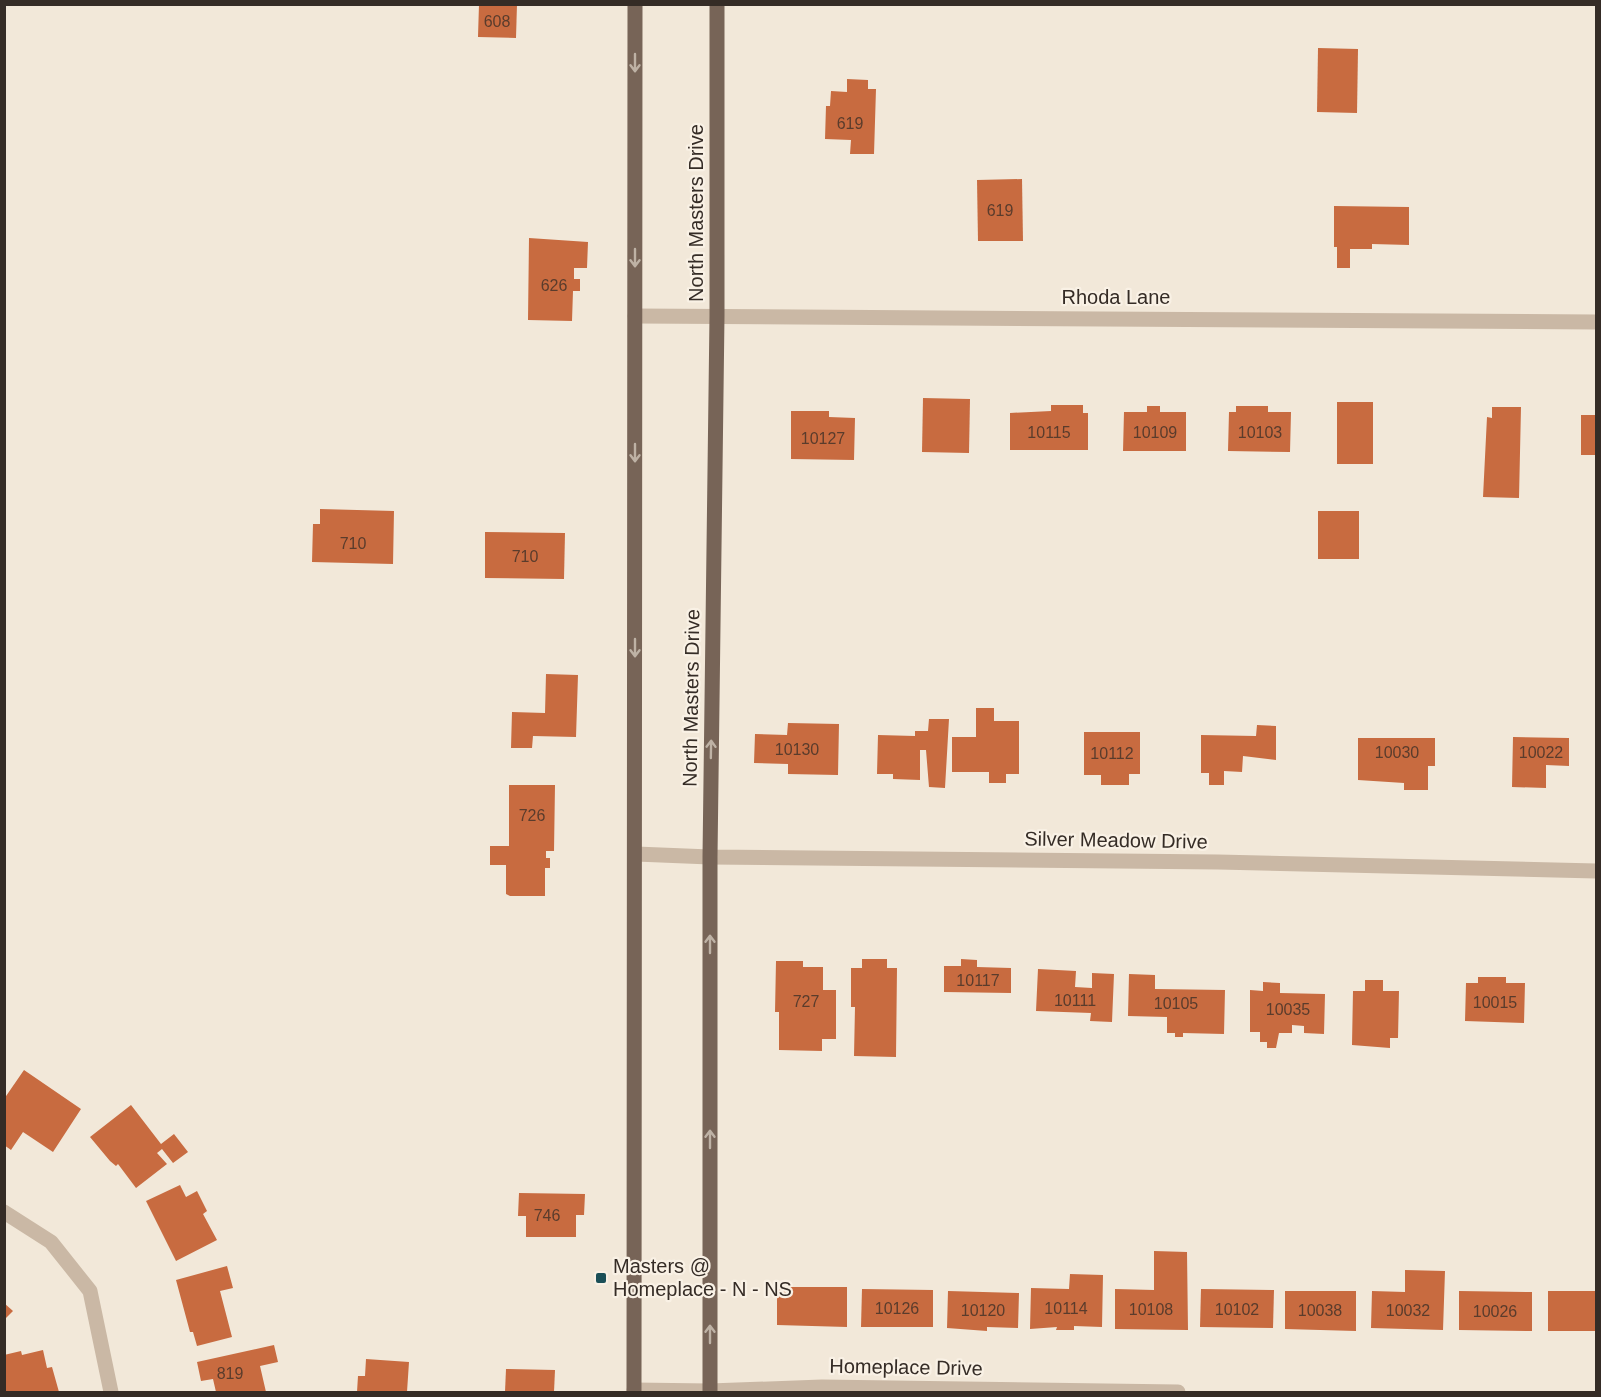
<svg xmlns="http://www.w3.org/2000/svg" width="1601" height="1397" viewBox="0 0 1601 1397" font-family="Helvetica,sans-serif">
	<rect width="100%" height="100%" fill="#f2e8d9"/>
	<g fill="#c86b40">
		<path d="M479,4H517L516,38L478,37Z"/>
		<path d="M1318,48L1358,49L1357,113L1317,112Z"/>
		<path d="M847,79L868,80V89H876L874,154H850L851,140L825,139L826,106H830L831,91L847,92Z"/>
		<path d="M1022,179L1023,241H978L977,180Z"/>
		<path d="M1334,206L1409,207V245L1372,244V249H1350V268H1337V247H1334Z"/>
		<path d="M529,238L588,242L587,268H574V279H580V291H573L572,321L528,320Z"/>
		<path d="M923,398L970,399L969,453L922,452Z"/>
		<rect x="1337" y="402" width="36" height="62"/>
		<path d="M1051,405H1083V413H1088V450H1010V413L1051,411Z"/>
		<path d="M1147,406H1160V412H1186V451H1123L1124,412H1147Z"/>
		<path d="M1236,406H1268V412H1291L1290,452L1228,451L1229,412H1236Z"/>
		<path d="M1492,407H1521L1519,498L1483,497L1487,417L1492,418Z"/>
		<path d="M791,411H829V417L855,418L854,460L791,459Z"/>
		<rect x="1581" y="415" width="15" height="40"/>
		<path d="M320,509L394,511L393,564L312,562L313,524H320Z"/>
		<rect x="1318" y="511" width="41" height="48"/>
		<path d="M485,532L565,533L564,579L485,578Z"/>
		<path d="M546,674L578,675L576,737L533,736L532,748H511L512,712L545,713Z"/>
		<path d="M976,708H994V721H1019V774H1006V783H989V772H952V737H976Z"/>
		<path d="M929,719H949L945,788L929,787L926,750H920V780L893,779V774H877L878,735L915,736V731H928Z"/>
		<path d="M788,723L839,724L838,775L788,774V764L754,763L755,734L787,735Z"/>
		<path d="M1257,725L1276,726V760L1243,756L1242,772L1224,771V785H1209V773H1201V735L1256,736Z"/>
		<path d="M1084,732H1140V774H1129V785H1101V775H1084Z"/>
		<path d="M1513,737L1569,738V766L1546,765V788L1512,787Z"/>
		<path d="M1358,738H1435V766H1428V790H1404V783L1358,780Z"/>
		<path d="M509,785H555L554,851H546V858H550V868H545V896H510L506,894V865H490V846H509Z"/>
		<path d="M862,959H887V968H897L896,1057L854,1056L855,1007H851V968H862Z"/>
		<path d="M961,959L977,960V967L1011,968V993L944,992V966H961Z"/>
		<path d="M776,961H803V967H823V990H836V1039H822V1051L779,1050V1012H775Z"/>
		<path d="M1038,969L1076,971L1075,987L1092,988V973L1114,974L1112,1022L1090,1021L1091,1013L1036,1011Z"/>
		<path d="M1129,974L1155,975V989L1225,990L1224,1034L1183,1033V1037H1175V1033H1167V1017L1128,1016Z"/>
		<path d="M1478,977H1506V983H1525L1524,1023L1465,1021L1466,983H1478Z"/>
		<path d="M1365,980H1383V991H1399L1398,1038H1390V1048L1352,1045L1353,991H1365Z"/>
		<path d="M1263,982L1280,983V993L1325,994L1324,1034L1304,1033V1026L1292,1025V1033H1279L1276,1048H1267V1042H1260V1032H1250V990L1263,991Z"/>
		<path d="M24,1070L81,1109L53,1152L23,1132L11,1150L4,1145V1099Z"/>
		<path d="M131,1105L161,1144L174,1134L188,1152L173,1163L162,1149L157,1153L167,1164L136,1188L118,1164L116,1166L110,1161L90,1137Z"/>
		<path d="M180,1185L186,1197L197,1191L207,1211L203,1214L217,1240L176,1261L146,1201Z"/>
		<path d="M519,1193L585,1194L584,1215H576V1237H526V1216H518Z"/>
		<path d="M1154,1251L1187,1252L1188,1330L1115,1329V1289L1154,1290Z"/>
		<path d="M227,1266L233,1288L220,1291L232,1337L197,1346L193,1332H190L176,1280Z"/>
		<path d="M1405,1270L1445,1271L1443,1330L1371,1328L1372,1291L1405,1292Z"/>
		<path d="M1070,1274L1103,1275L1102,1327L1074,1326V1330H1056L1057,1327L1030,1329L1031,1288L1069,1289Z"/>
		<path d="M777,1287H847V1327L777,1325Z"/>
		<path d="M862,1289L933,1290V1327H861Z"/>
		<path d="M1201,1289L1274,1290L1273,1328L1200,1327Z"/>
		<path d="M948,1291L1019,1293L1018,1328L987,1327V1331L947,1328Z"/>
		<path d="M1285,1291H1356V1331L1285,1329Z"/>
		<path d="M1459,1291L1532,1292V1331L1459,1330Z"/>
		<rect x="1548" y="1291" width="48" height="40"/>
		<path d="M4,1303L13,1311L4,1320Z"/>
		<path d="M274,1345L278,1362L260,1366L266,1392H216L213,1379L201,1381L197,1362Z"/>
		<path d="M43,1350L47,1368L52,1367L59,1392H4V1355L21,1351L22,1355Z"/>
		<path d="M366,1359L409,1362L407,1392H357L358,1376H365Z"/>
		<path d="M506,1369L555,1370L554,1392H505Z"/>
	</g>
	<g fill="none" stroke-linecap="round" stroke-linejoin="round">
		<g stroke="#cab8a5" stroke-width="15">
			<path d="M635,316L1596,322"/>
			<path d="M636,854L710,857L1218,862L1596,871"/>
			<path d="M4,1212L51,1242L90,1291L111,1392"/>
			<path d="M634,1390L710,1391L822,1387L1178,1392"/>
		</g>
		<g stroke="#776457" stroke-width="15">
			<path d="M634,1392L635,4"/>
			<path d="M710,1392V857L717,316V4"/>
		</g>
	</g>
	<defs><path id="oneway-shaft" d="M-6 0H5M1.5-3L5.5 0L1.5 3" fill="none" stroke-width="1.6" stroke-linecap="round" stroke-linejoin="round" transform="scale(1.5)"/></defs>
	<g stroke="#beb2a5">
		<use href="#oneway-shaft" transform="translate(635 63) rotate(90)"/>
		<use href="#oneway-shaft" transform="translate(635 258) rotate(90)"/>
		<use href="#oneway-shaft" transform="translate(635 453) rotate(90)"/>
		<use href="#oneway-shaft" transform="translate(635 648) rotate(90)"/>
		<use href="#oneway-shaft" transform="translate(711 749) rotate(-89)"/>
		<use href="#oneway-shaft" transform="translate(710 944) rotate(-90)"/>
		<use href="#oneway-shaft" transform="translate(710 1139) rotate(-90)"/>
		<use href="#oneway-shaft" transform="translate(710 1334) rotate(-90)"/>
	</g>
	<rect fill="#1b4f57" stroke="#f9f1e5" stroke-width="2" x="595" y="1272" width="12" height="12" rx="3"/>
	<g text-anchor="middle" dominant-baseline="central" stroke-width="4.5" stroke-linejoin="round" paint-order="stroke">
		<g font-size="16" fill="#5a3c2c">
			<text x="497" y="21">608</text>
			<text x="850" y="123">619</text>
			<text x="1000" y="210">619</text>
			<text x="554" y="285">626</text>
			<text x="1049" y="432">10115</text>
			<text x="1155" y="432">10109</text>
			<text x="1260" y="432">10103</text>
			<text x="823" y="438">10127</text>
			<text x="353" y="543">710</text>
			<text x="525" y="556">710</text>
			<text x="797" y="749">10130</text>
			<text x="1397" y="752">10030</text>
			<text x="1541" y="752">10022</text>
			<text x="1112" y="753">10112</text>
			<text x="532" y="815">726</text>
			<text x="978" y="980">10117</text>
			<text x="1075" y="1000">10111</text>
			<text x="806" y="1001">727</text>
			<text x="1495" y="1002">10015</text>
			<text x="1176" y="1003">10105</text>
			<text x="1288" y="1009">10035</text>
			<text x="547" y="1215">746</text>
			<text x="897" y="1308">10126</text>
			<text x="1066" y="1308">10114</text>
			<text x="1151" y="1309">10108</text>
			<text x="1237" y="1309">10102</text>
			<text x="983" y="1310">10120</text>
			<text x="1320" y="1310">10038</text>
			<text x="1408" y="1310">10032</text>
			<text x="1495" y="1311">10026</text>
			<text x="230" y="1373">819</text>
		</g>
		<g font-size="20" fill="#352c26" stroke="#f9f1e5">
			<text transform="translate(696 213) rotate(-90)">North Masters Drive</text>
			<text x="1116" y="297">Rhoda Lane</text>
			<text transform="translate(691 698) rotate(-89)">North Masters Drive</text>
			<text transform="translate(1116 840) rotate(1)">Silver Meadow Drive</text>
			<text transform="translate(906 1367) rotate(1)">Homeplace Drive</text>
		</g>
		<g font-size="20" fill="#352c26" stroke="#f9f1e5" text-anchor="start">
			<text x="613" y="1266">Masters @<tspan x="613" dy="23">Homeplace - N - NS</tspan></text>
		</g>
	</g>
	<rect width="1601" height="1397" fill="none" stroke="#352c26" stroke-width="12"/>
</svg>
